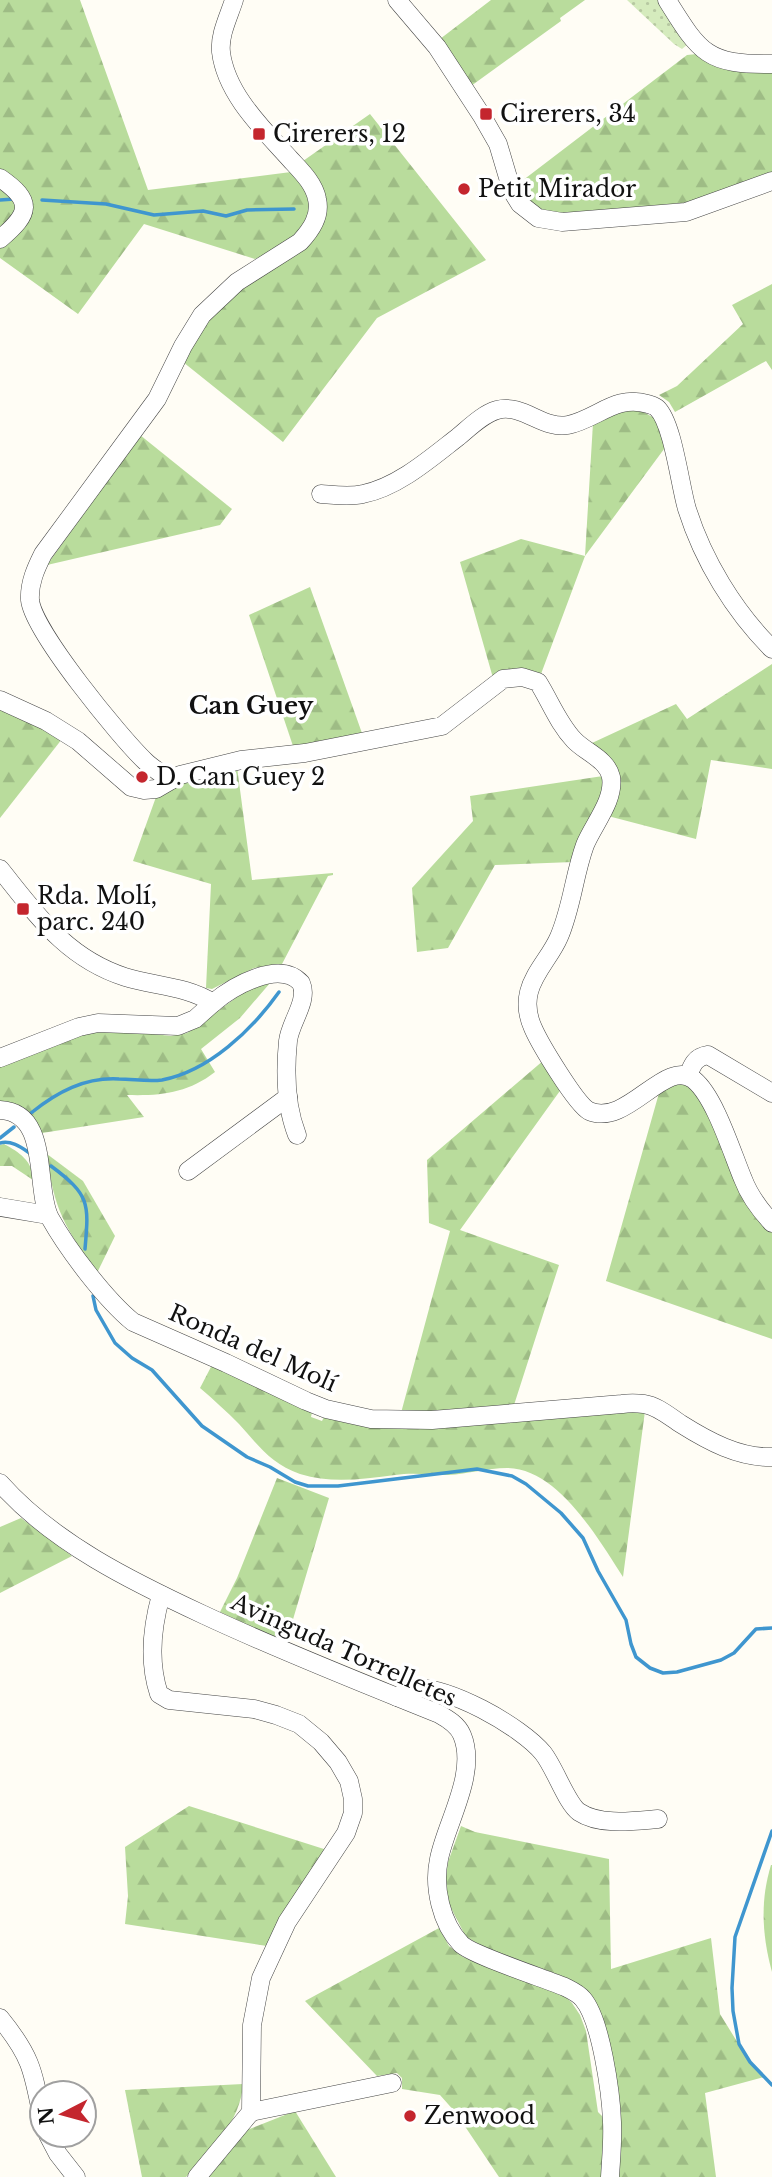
<svg xmlns="http://www.w3.org/2000/svg" width="772" height="2177" viewBox="0 0 772 2177" font-family="'Libre Baskerville',serif">
	<defs>
		<pattern id="grass-dots" width="8" height="8" patternUnits="userSpaceOnUse" patternTransform="scale(1.75)"><rect width="8" height="8" fill="#d5ebbd"/><path d="M2 2h.1M6 6h.1" fill="none" stroke="#b6c8a1" stroke-width="1.8" stroke-linecap="round"/></pattern>
		<pattern id="forest-firs" width="22" height="20" patternUnits="userSpaceOnUse" patternTransform="scale(1.75)"><rect width="22" height="20" fill="#b9dc9c"/><path d="M5 1l3.5 6h-7zM16 11l3.5 6h-7z" fill="#9ebc85"/></pattern>
	</defs>
	<rect width="100%" height="100%" fill="#fffdf5"/>
	<path fill="url(#grass-dots)" d="M627,0H658L688,44L682,49L674,44Z"/>
	<g fill="url(#forest-firs)">
		<path d="M0,0H80L148,190L291,172C295,177 302,183 305,189C323,224 280,248 255,259L144,224L78,314L0,258Z"/>
		<path d="M491,0H585L560,18L561,21L471,86L440,39Z"/>
		<path d="M697,54C720,73 744,71 772,72V174L690,202L575,215L538,210L523,195L518,184L687,55Z"/>
		<path d="M370,114L486,260L377,318L283,442L183,362C197,332 218,309 243,287C263,270 312,253 319,230C321,225 320,219 321,214C324,186 321,182 303,161Z"/>
		<path d="M772,284V370L766,361L675,412L669,402L659,395L677,386L743,324L732,305Z"/>
		<path d="M638,409L656,419L667,445L585,556L541,674C523,666 510,668 493,678L460,562L521,539L585,556L593,423L618,412Z"/>
		<path d="M140,435L232,509L220,525L47,565Z"/>
		<path d="M310,587L363,736L293,746L249,615Z"/>
		<path d="M772,664V769L711,760L696,839L608,816C621,776 626,772 592,743L676,704L687,719Z"/>
		<path d="M0,708L62,739L0,818Z"/>
		<path d="M237,767L252,880L333,873V875L328,876L282,964L254,968L212,989L206,988L211,884L133,861L156,797L185,781Z"/>
		<path d="M603,776C604,805 584,836 573,862L495,865L448,948L417,952L412,888L473,821L470,796Z"/>
		<path d="M270,983L240,1018L201,1049L215,1072C188,1093 161,1096 127,1095L144,1117L42,1133C30,1118 21,1102 0,1102V1066L85,1032L119,1030L171,1036L187,1033L247,990Z"/>
		<path d="M544,1060L562,1088L460,1230L559,1265L514,1405L401,1413L450,1231L429,1223L427,1160Z"/>
		<path d="M681,1083L693,1089L697,1095L763,1223L772,1233V1339L606,1281L659,1093L669,1087Z"/>
		<path d="M4,1144C19,1152 33,1161 33,1180L12,1166H0V1145Z"/>
		<path d="M47,1154L83,1181L115,1236L97,1273C66,1229 53,1209 47,1154Z"/>
		<path d="M212,1365L312,1412L311,1417L322,1421L324,1417L351,1424L380,1427L645,1411L623,1577C599,1540 558,1468 507,1468C487,1468 468,1474 448,1475C430,1475 413,1472 395,1475C363,1479 332,1484 300,1474C271,1464 258,1445 239,1424C227,1412 213,1399 200,1388Z"/>
		<path d="M277,1478L329,1498L286,1643L220,1612L237,1578Z"/>
		<path d="M21,1518L72,1556L0,1593V1527Z"/>
		<path d="M189,1806L327,1850L267,1946L125,1924L128,1896L125,1847Z"/>
		<path d="M461,1826L475,1832L609,1859L611,1969L711,1938L720,2014L749,2061L764,2077L705,2093L716,2177H499L456,2113L440,2095L402,2089V2078L397,2073L377,2076L305,2001L439,1928L449,1946L463,1957L564,1995L572,2003L580,2015L586,2031L598,2112L603,2117H618L583,1989L562,1976L484,1947L466,1937L450,1906L445,1884L448,1862Z"/>
		<path d="M771,1865H772V1972C762,1935 760,1901 771,1865Z"/>
		<path d="M243,2084C241,2120 211,2152 186,2177H142L125,2090Z"/>
		<path d="M295,2111L336,2177H209L247,2130Z"/>
	</g>
	<g fill="none" stroke-linecap="round" stroke-linejoin="round">
		<g stroke="#3f96cf" stroke-width="3.5">
			<path d="M0,200L14,199"/>
			<path d="M42,200L106,204L154,215L203,211L226,216L247,210L294,209"/>
			<path d="M31,1113C57,1092 85,1077 119,1079C133,1079 148,1082 162,1080C209,1071 252,1030 279,992"/>
			<path d="M0,1138L14,1127"/>
			<path d="M0,1143C12,1140 22,1148 31,1154"/>
			<path d="M51,1166C90,1195 89,1203 85,1249"/>
			<path d="M93,1296L96,1310L115,1343L132,1358L152,1370L202,1426L247,1457L270,1467L295,1482L308,1486H338L477,1469L512,1476L526,1484L561,1513L583,1538L598,1571L626,1620L631,1644L636,1657L650,1668L663,1673L677,1672L721,1660L734,1653L756,1629L772,1628"/>
			<path d="M772,1831L735,1937L732,1988L733,2011L739,2044L750,2062L772,2085"/>
		</g>
		<g stroke="#444" stroke-width="19">
			<g id="minor">
				<path d="M397,0L437,47L482,116L498,144L512,191L520,204L538,218L562,222L686,212L772,181"/>
				<path d="M667,0C700,53 707,65 772,64"/>
				<path d="M0,178C33,201 31,213 0,239"/>
				<path d="M321,494C335,495 350,497 363,494C398,487 431,458 458,437C470,427 483,414 497,410C523,403 543,430 568,425C597,419 616,394 648,404C651,405 655,406 657,408C673,423 680,486 687,509C703,560 734,611 772,649"/>
				<path d="M0,700L46,721L78,741L131,787L144,790L156,789L180,775L241,760L305,753L442,726L503,679L522,677L538,682C550,701 558,723 574,740C585,752 607,759 611,777C615,800 593,825 585,845C574,875 572,907 559,937C551,956 534,972 529,992C526,1004 528,1017 533,1028C540,1044 576,1104 589,1111C627,1128 666,1056 694,1080C715,1097 732,1153 743,1179C749,1195 761,1211 772,1223"/>
				<path d="M171,780C162,774 152,768 145,761C120,737 33,631 30,600C29,583 36,568 43,554L157,399L183,346L202,315L237,282L300,242C311,230 321,216 317,199C314,183 300,170 290,159C263,129 226,94 221,52C219,35 229,16 234,0"/>
				<path d="M0,869C37,915 66,958 125,977C154,986 187,986 213,1003L195,1019L178,1026L98,1023L79,1027L0,1058"/>
				<path d="M213,1003C232,987 279,959 301,983C309,1001 290,1022 288,1041C285,1071 286,1107 297,1135"/>
				<path d="M688,1076C692,1065 695,1057 708,1055L772,1093"/>
				<path d="M0,1110C51,1112 34,1189 50,1218C68,1250 105,1299 133,1322L226,1363L306,1401L326,1409L371,1419L432,1420L622,1404C629,1403 636,1403 644,1404C658,1406 670,1417 681,1424C708,1441 739,1458 772,1457"/>
				<path d="M188,1171L288,1097"/>
				<path d="M0,1207L48,1215"/>
				<path d="M0,1483C53,1543 133,1582 204,1615C281,1651 360,1682 439,1714C448,1719 458,1725 462,1735C478,1773 446,1823 439,1859C433,1887 441,1923 461,1944C472,1955 546,1979 565,1987C571,1990 578,1993 583,1999C601,2020 611,2093 612,2122C613,2140 611,2159 610,2177"/>
				<path d="M161,1595C152,1627 148,1661 159,1694L169,1700L254,1709L276,1715L299,1724L321,1742L338,1762L349,1781L353,1799V1813L346,1833L287,1922L261,1978L252,2025L251,2112L197,2177"/>
				<path d="M397,1697C401,1694 406,1690 411,1689C445,1683 522,1727 543,1753C555,1768 567,1804 579,1812C600,1826 634,1821 658,1819"/>
				<path d="M0,2018C31,2056 33,2070 42,2117"/>
				<path d="M251,2112L392,2083"/>
				<path d="M48,2135L58,2154L76,2177"/>
			</g>
		</g>
		<use href="#minor" stroke="#fff" stroke-width="18"/>
	</g>
	<g fill="#c4262e" stroke="#fff" stroke-width="2.5">
		<rect x="479" y="107" width="14" height="14" rx="3.5"/>
		<rect x="252" y="127" width="14" height="14" rx="3.5"/>
		<circle cx="464" cy="189" r="7"/>
		<circle cx="142" cy="777" r="7"/>
		<rect x="16" y="902" width="14" height="14" rx="3.5"/>
		<circle cx="410" cy="2116" r="7"/>
	</g>
	<g text-anchor="middle" dominant-baseline="central" stroke-width="7" stroke-linejoin="round" paint-order="stroke">
		<g font-size="23" fill="#111" stroke="#fff" text-anchor="start">
			<text x="500" y="114">Cirerers, 34</text>
			<text x="273" y="134">Cirerers, 12</text>
			<text x="478" y="189">Petit Mirador</text>
			<text x="156" y="777">D. Can Guey 2</text>
			<text x="37" y="896">Rda. Molí,<tspan x="37" dy="26">parc. 240</tspan></text>
			<text x="424" y="2116">Zenwood</text>
		</g>
		<g font-size="23" fill="#111" stroke="#fff">
			<text transform="translate(253 1348) rotate(24)">Ronda del Molí</text>
			<text transform="translate(344 1650) rotate(24)">Avinguda Torrelletes</text>
		</g>
		<g font-size="24" font-weight="bold" fill="#111" stroke="#fff">
			<text x="251" y="705">Can Guey</text>
		</g>
	</g>
	<g transform="translate(63 2114) rotate(264)"><circle r="33" fill="#ffffff" stroke="#a0a0a0" stroke-width="2"/>
	<path d="M0-5L12 26L0 18L-12 26Z" fill="#c4262e"/>
	<text y="-10" font-size="19" font-weight="bold" text-anchor="middle" fill="#111111">N</text>
	</g>
</svg>
